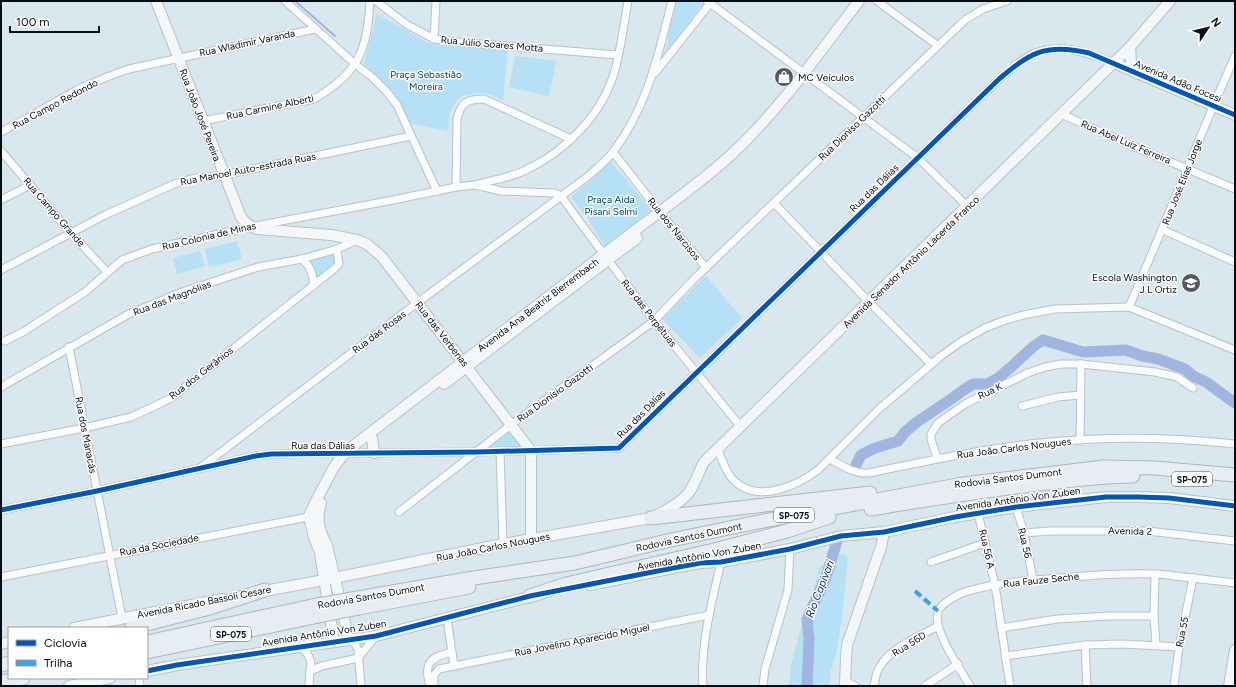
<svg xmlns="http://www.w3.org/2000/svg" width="1236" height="687" viewBox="0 0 1236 687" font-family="Figtree,sans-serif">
	<rect width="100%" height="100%" fill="#d9e7ee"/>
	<g fill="#b6e0f5">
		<path d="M677,1H699L703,4L675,41L664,52L668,44V32Z"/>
		<path d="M377,14L428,43L457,47L508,50L503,100L489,94L477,93L461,96L454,105L449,115L448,131L408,123L382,82L364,63Z"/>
		<path d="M515,56L556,61L549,96L509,87Z"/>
		<path d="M611,162L651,209L605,247L588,219L571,197Z"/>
		<path d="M237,241L242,259L209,267L205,249Z"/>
		<path d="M200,251L205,266L177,274L173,258Z"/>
		<path d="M334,252L335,264L316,278L313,268L307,260Z"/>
		<path d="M706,276L742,318L700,358L662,319Z"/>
		<path d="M511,430L523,447L487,448Z"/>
		<path d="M844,554L848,557L843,609L837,650L831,669L829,686H789L791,665L799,636L807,605L812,597L819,568L827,560L835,556Z"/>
	</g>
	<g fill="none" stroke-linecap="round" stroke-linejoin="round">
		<path stroke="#a0b6e1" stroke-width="2" d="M295,1L335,36"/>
		<g stroke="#a0b6e1" stroke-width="11">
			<path d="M856,465L861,455L875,448L898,441L905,432L917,422L954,397L962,391L973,384H987L998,378L1010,368L1034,346L1043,340L1083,352L1126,350L1142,356L1158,359L1185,369L1193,376L1206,382L1235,403"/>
			<path d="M807,686L809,640L807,619L826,577L837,541"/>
		</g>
		<g stroke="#b8c2c7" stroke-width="9">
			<g id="street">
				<path d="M285,1L355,64L372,77L387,92L397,105L437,191"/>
				<path d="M376,1L406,24L434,39L457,42L618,55"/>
				<path d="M707,1L918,158L968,207"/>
				<path d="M877,1L937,45"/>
				<path d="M434,39L436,1"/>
				<path d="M655,73L712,1"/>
				<path d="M1061,114L1128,144L1235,189"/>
				<path d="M203,121L314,99C359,73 367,51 370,1"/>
				<path d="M1,132C27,119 51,104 77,90C94,82 111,75 129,69L315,29"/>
				<path d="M1,151L71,233L107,272"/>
				<path d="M613,152L663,216L706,268"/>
				<path d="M475,185C492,180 510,178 526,170C566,151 603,114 615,70C621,48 624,24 628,1"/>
				<path d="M456,187L457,119C461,102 467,99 484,99L571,139"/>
				<path d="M1,200L30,185"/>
				<path d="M774,203L869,302L931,364"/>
				<path d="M1163,230L1235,262"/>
				<path d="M302,259C310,266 314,276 313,286"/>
				<path d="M1,270L105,215L174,184L191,179L223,175L411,136"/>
				<path d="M1129,307C1165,224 1198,140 1235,56"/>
				<path d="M5,341L23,332L85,292L122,260L152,249L250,227L388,201L456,187L475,185L501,191L555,193L561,196L579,221L654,321L741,427"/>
				<path d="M69,347L122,618"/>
				<path d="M1,387L127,315L182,292L258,267L302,259L337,249L357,240"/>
				<path d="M1022,406L1058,397L1081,395"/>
				<path d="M1080,440L1081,364"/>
				<path d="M1,444L84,428L131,417L155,406L171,398L334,269L339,264L337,249"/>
				<path d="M718,450C723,462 727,476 738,484C761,502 798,485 818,470L879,409L941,356L962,341L985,328L1003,321L1023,315L1055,309L1129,307L1235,350"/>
				<path d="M500,451L503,544"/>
				<path d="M937,458L931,439V434L938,423L965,404L1028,373L1045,367L1061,364H1081L1155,372L1177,377L1193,388"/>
				<path d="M830,459C843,466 854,474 869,473C926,461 983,449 1040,443C1105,436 1170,437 1235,444"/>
				<path d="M200,468L417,303L587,177C596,169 606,161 613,152C648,106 658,55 672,1"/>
				<path d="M1016,507L1024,533L1033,580"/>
				<path d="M1,510L97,491L256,456L271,454L477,452L619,448L999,79C1009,71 1018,62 1029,56C1056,41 1087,52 1114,63"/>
				<path d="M399,512L512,424L654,321L693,280L965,20L983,9L1007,1"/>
				<path d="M978,513L995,585L1010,686"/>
				<path d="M1024,533L1050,531H1148L1235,541"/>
				<path d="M931,562L985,543"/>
				<path d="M1155,574L1154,616L1156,645"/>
				<path d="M1,577L313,516"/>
				<path d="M447,618L454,666"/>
				<path d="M1001,628L1057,619L1109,616H1154"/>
				<path d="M349,640L355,644L358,650L361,686"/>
				<path d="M1085,645L1087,686"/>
				<path d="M301,647C308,654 313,660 310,671"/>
				<path d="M1005,656L1085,645L1122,644L1179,647"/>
				<path d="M358,658L376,636"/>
				<path d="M139,678L140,686"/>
				<path d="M845,681L855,686"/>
				<path d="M309,686L310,671L322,666L358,658"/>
				<path d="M430,686C423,662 430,658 452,652"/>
				<path d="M434,686V675L439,669L709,615"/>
				<path d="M703,686C700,647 712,601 721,562"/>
				<path d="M763,686L765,669L788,590L790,549"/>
				<path d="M874,686C875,680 876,673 879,668C891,647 918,637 938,626"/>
				<path d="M925,686L958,664"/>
				<path d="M970,686C961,671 932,629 938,612C941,602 962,592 972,590C1000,582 1031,580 1059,578C1092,575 1124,573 1157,574C1169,575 1181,577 1193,578C1207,580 1221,581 1235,583"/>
				<path d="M1174,686L1179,647L1193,578"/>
			</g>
		</g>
		<g stroke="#b8c2c7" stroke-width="12">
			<g id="secondary">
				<path d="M156,1L241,217C246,224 250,226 257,229L331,235L357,240L367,244L382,257L531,451V540"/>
				<path d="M1130,47L1131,62L1138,74"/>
				<path d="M1114,63L1235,115"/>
				<path d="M444,384L637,238"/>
				<path d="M372,438L374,453"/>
				<path d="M321,503C316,519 319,531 327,545L349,640"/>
				<path d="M590,585L673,568L700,563L721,562L790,549L841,536L884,532L955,517L1016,507L1106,497H1138L1169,498L1235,506"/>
				<path d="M259,592L324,580L503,544L651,518C665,511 680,504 690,491C696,482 699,471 704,462L1130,47L1170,1"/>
				<path d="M74,628L222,599"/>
				<path d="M334,642L320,553L313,534L309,516L318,497L334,467L344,454L353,446C445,375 537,306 629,235C664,208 701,183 733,153C781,108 819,53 859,1"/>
				<path d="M1,644L9,642"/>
				<path d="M147,671L177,665L376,636L537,595"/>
				<path d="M69,686L110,678"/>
				<path d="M845,686L846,658L847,645L881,547L884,532"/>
				<path d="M1229,686L1235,650"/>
			</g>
		</g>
		<g stroke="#abb7bf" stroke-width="15">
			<g id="highway">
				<path d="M871,509C924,500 977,492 1031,485C1065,481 1099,476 1133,476"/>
				<path d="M651,518L870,493"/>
				<path d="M530,596L566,584L714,550L787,531L829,517"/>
				<path d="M358,598L467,579L575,563L671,540L758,522L963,484L1104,467L1155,468L1235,475"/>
				<path d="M359,608L469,587"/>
				<path d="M131,628L206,609L265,590"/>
				<path d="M147,642L312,606"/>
				<path d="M147,652L314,617"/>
				<path d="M1,665L9,663"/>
				<path d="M1,682L23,678"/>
			</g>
		</g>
		<use href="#street" stroke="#f9fbfc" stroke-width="7"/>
		<use href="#secondary" stroke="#f3f7fa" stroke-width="10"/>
		<use href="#highway" stroke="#e7edf2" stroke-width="13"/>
		<g stroke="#abb7bf" stroke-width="15" stroke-linecap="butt">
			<g id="highway-bridge">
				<path d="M312,606L358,598"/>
				<path d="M314,617L359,608"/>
			</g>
		</g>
		<use href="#highway-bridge" stroke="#e7edf2" stroke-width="13"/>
		<path stroke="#3ca1ea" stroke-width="4" stroke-dasharray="8 4" stroke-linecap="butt" d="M915,591L938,611"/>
		<g stroke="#fff" stroke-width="8">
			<g id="cycleway">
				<path d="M1,510L97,491L256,456L271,454L477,452L619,448L999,79C1030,52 1047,43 1089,53L1235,115"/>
				<path d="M147,671L177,665L376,636L530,596L673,568L700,563L721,562L790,549L841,536L884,532L955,517L1016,507L1106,497H1138L1169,498L1235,506"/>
			</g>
		</g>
		<use href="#cycleway" stroke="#0057b8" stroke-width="5"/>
	</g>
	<defs>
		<g id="shop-disc" transform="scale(1)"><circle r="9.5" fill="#505a5f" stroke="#fff"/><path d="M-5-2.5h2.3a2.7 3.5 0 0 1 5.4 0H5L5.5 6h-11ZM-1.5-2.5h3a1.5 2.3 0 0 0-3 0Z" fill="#fff"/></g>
		<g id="school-disc" transform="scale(1)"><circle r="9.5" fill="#505a5f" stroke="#fff"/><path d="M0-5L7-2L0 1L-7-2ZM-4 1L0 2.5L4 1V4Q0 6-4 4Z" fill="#fff"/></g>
	</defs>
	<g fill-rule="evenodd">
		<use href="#shop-disc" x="784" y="77"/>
		<use href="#school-disc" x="1191" y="283"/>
	</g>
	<g text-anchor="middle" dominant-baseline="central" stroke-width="3" stroke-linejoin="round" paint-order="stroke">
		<g fill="#fff" stroke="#515659" stroke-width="1">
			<rect x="1172" y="472" width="40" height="14" rx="3"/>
			<rect x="774" y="508" width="40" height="14" rx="3"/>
			<rect x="211" y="627" width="40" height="14" rx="3"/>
		</g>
		<g font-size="9" font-weight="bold" fill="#060e12">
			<text x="1192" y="479">SP-075</text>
			<text x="794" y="515">SP-075</text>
			<text x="231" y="634">SP-075</text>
		</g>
		<g font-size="10" fill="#060e12" stroke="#fff">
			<text transform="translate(247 43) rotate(-12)">Rua Wladimir Varanda</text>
			<text transform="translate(492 44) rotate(5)">Rua Júlio Soares Motta</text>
			<text transform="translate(1178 81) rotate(23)">Avenida Adão Focesi</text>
			<text transform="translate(55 104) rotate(-28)">Rua Campo Redondo</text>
			<text transform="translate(270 107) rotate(-12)">Rua Carmine Alberti</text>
			<text transform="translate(200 115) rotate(69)">Rua João José Pereira</text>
			<text transform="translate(852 128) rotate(-44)">Rua Dioníso Gazotti</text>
			<text transform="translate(1126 142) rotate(23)">Rua Abel Luíz Ferreira</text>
			<text transform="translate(248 169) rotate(-11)">Rua Manoel Auto-estrada Ruas</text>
			<text transform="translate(1182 182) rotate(-68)">Rua José Elias Jorge</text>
			<text transform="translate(874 188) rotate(-44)">Rua das Dálias</text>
			<text transform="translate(54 212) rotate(49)">Rua Campo Grande</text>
			<text transform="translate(674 229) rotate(51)">Rua dos Narcisos</text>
			<text transform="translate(209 236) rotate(-13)">Rua Colonia de Minas</text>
			<text transform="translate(911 262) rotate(-44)">Avenida Senador Antônio Lacerda Franco</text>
			<text transform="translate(172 298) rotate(-21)">Rua das Magnólias</text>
			<text transform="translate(538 305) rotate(-37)">Avenida Ana Beatriz Bierrembach</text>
			<text transform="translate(649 313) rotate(52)">Rua das Perpétuas</text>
			<text transform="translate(379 332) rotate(-37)">Rua das Rosas</text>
			<text transform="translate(442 334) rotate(52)">Rua das Verbenas</text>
			<text transform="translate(201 373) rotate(-38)">Rua dos Gerânios</text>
			<text transform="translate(990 391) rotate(-26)">Rua K</text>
			<text transform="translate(555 393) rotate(-36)">Rua Dionísio Gazotti</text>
			<text transform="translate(641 414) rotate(-45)">Rua das Dálias</text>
			<text transform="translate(86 435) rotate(79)">Rua dos Manacás</text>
			<text x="323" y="445">Rua das Dálias</text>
			<text transform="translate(1014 448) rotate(-7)">Rua João Carlos Nougues</text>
			<text transform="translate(1008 478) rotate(-7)">Rodovia Santos Dumont</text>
			<text transform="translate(1018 499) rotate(-8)">Avenida Antônio Von Zuben</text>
			<text transform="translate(1130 531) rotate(1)">Avenida 2</text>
			<text transform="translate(689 537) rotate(-12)">Rodovia Santos Dumont</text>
			<text transform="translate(1025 543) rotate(77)">Rua 56</text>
			<text transform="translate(159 545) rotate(-11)">Rua da Sociedade</text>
			<text transform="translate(493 547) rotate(-11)">Rua João Carlos Nougues</text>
			<text transform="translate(987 549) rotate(77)">Rua 56 A</text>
			<text transform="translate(699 556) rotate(-10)">Avenida Antônio Von Zuben</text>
			<text transform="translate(1041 580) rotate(-6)">Rua Fauze Seche</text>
			<text transform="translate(371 596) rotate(-10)">Rodovia Santos Dumont</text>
			<text transform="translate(204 602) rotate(-11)">Avenida Ricado Bassoli Cesare</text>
			<text transform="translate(1182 632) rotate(-79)">Rua 55</text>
			<text transform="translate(324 633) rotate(-9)">Avenida Antônio Von Zuben</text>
			<text transform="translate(582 640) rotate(-11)">Rua Jovelino Aparecido Miguel</text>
			<text transform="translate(909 644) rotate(-32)">Rua 56D</text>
		</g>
		<g font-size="10" fill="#00455c" stroke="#fff">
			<text x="426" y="74">Praça Sebastião<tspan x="426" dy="12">Moreira</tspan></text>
			<text x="611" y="199">Praça Aida<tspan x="611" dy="12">Pisani Selmi</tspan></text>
		</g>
		<g font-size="10" fill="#060e12" stroke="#fff" text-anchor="start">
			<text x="798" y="77">MC Veículos</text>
			<text x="1177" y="277" text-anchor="end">Escola Washington<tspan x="1177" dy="12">J L Ortiz</tspan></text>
		</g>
		<g font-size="11" font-style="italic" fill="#11286c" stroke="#fff">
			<text transform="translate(820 589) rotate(-69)">Rio Capivari</text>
		</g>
	</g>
	<rect width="1236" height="687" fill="none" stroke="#060e12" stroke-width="4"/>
	<rect x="8" y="627" width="140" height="52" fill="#ffffff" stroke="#9b9fa0"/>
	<rect x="16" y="640" width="20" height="6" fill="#0057b8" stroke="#9b9fa0"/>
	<text x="44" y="647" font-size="12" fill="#060e12">Ciclovia</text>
	<rect x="16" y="660" width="20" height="6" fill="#3ca1ea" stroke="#9b9fa0"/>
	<text x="44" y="667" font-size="12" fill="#060e12">Trilha</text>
	<g transform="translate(1208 28) rotate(55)" stroke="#ffffff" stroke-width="3" paint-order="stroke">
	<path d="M0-3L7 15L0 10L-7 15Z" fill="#060e12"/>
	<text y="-6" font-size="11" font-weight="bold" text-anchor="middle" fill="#060e12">N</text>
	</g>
	<path d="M10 26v6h89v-6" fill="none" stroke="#060e12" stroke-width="2"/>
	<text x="16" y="26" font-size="12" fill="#060e12" stroke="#ffffff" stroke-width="3" paint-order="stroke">100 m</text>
</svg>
